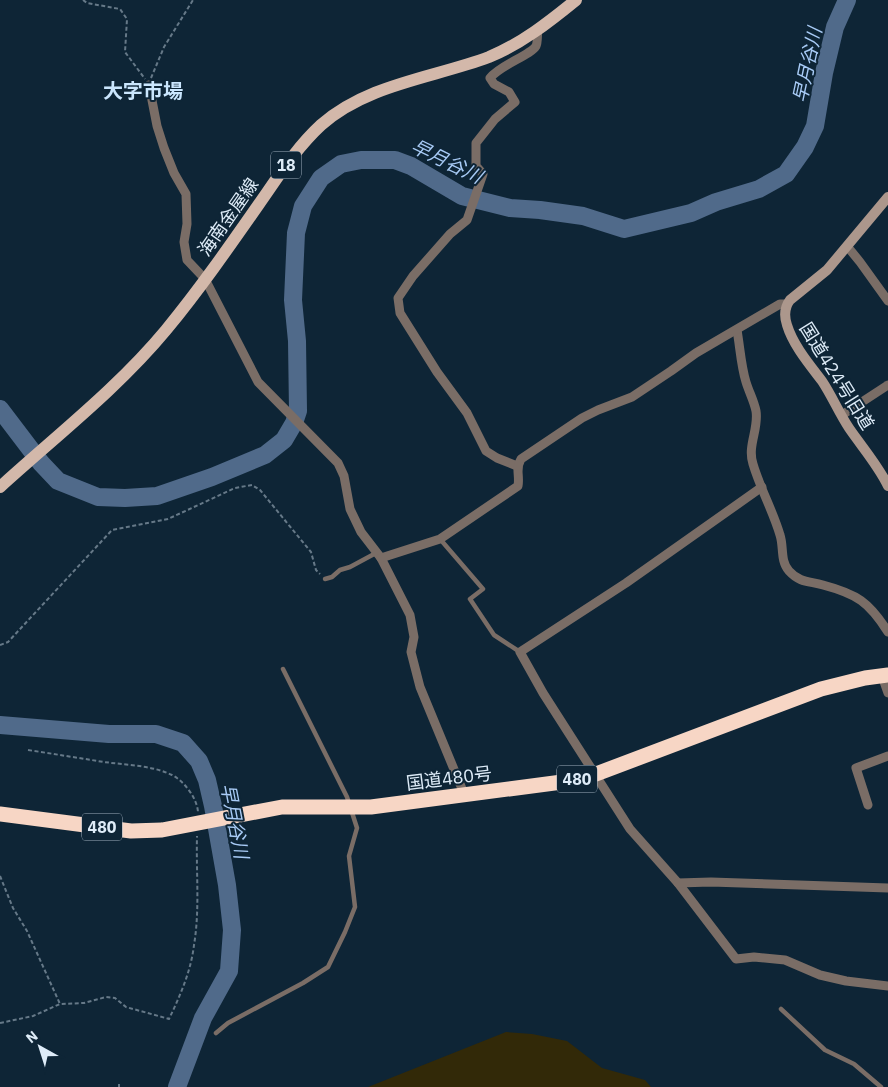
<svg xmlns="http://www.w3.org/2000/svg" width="888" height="1087" viewBox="0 0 888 1087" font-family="'IBM Plex Sans','Noto Sans JP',sans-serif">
	<rect width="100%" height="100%" fill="#0e2536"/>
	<path fill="#322908" d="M506,1032L532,1034L567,1041L602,1068L645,1080L651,1087H368Z"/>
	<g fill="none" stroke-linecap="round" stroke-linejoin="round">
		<g stroke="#506a8a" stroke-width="18">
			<path d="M0,409L41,463L58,481L98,497L125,498L157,496L212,477L265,455L284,440L294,423L298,411L297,341L293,300L296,233L303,206L321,178L341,164L361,160H395L411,166L462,196L510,208L540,210L583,216L624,229L691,213L716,202L759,189L786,174L805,147L815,126L824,73L835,27L847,0"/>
			<path d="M0,725L109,734H156L183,743L199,761L207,780L213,806L227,885L232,930L229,971L203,1018L177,1087"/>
		</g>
		<g stroke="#667988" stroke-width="2" stroke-dasharray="4 2.5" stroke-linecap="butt">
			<path d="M83,0L87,3L120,9L127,19L125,52L145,79"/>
			<path d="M151,78L164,47L193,0"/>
			<path d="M0,645L8,642L112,530L168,519L235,488L252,485L260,490L311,552L316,570L320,574"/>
			<path d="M28,750C54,754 79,758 104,762C126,765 151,765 172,775C184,781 197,798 198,812"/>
			<path d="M0,876L13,908L27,931L60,1004"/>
			<path d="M0,1023L33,1016L60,1004L84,1003L106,997L115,998L126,1007L169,1019C180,996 191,971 194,945C200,909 196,873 197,836"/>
			<path d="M119,1087V1084"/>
		</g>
		<g stroke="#7a6d66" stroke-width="4.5">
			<path d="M440,539L483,589L470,599L494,635L520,652"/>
			<path d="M325,579L332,577L340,570L350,567L376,553"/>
			<path d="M781,1009L825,1050L854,1064L881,1087"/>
			<path d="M216,1033L228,1023L303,983L328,967L345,932L355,907L349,856L357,828L347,797L283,669"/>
		</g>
		<g stroke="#7a6d66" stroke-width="9">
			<path d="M149,85L157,126L164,148L174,173L186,194L187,224L184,242L187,260L205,279L258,382L338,463L344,476L350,509L361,532L381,558L410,615L414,637L411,652L420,687L465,796"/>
			<path d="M847,246L860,262L888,301"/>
			<path d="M737,330C740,347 741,366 746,382C749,392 754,401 756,411C759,429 747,446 753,464C760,488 773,511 780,535C784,547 780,561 789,571C800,583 809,581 823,585C857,594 869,602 888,632"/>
			<path d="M842,415L888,385"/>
			<path d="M517,466L497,458L486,451L467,413L437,372L400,313L398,298L413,276L450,234L467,220L483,174L476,166V143L495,119L515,102L509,92L494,84L490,78C500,65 531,55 536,46C538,42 537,34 538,30"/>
			<path d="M762,487L626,583L520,652L543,693L630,829L678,883L736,959L754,957L785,960L820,975L846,981L888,986"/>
			<path d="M381,558L440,539L518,486C520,475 515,469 521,459L582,418L598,410L632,397L671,371L696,353L780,304H786"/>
			<path d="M882,676L888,693"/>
			<path d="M868,805L856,768L888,756"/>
			<path d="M678,883L711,882L888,888"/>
		</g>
		<path stroke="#ac978c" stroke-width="10" d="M888,197L827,270L790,300C784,308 784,316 787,325C793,345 809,364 822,381C832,396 839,413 849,428C862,447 878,465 888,486"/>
		<path stroke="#d3b8aa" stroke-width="12" d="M0,487C56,436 118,388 166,330C199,290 229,247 259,204C278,177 296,148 321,125C367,84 433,78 489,57C521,44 549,22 576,0"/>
		<path stroke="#f7d6c5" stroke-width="15" d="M0,814L131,831L162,830L282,807H371L562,782L596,774L821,689L865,678L888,675"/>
	</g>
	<g text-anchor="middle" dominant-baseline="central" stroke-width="4" stroke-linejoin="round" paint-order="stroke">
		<g fill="#0e2536" stroke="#a0b0be" stroke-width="1">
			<rect x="271" y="151.5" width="30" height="27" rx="4"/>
			<rect x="557" y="765.5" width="40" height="27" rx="4"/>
			<rect x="82" y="813.5" width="40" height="27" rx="4"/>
		</g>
		<g font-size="16" font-weight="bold" fill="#deecf8">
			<text x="286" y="165">18</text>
			<text x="577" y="779">480</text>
			<text x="102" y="827">480</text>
		</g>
		<g font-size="18" fill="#deecf8" stroke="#0e2536">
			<text transform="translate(228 217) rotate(-55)">海南金屋線</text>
			<text transform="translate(837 376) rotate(58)">国道424号旧道</text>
			<text transform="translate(449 778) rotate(-7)">国道480号</text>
		</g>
		<g font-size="19" font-style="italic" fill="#a8cbf6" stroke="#0e2536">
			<text transform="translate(807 65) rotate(-78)">早月谷川</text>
			<text transform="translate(447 161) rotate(26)">早月谷川</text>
			<text transform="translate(235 821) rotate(79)">早月谷川</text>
		</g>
		<g font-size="20" font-weight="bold" fill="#cae6fd" stroke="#0e2536">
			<text x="143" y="90">大字市場</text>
		</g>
	</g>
	<g transform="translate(40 1047) rotate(321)" stroke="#0e2536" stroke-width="4" paint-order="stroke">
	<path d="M0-4L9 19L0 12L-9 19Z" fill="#deecf8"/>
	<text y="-8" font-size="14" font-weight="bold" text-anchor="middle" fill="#deecf8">N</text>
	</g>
</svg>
